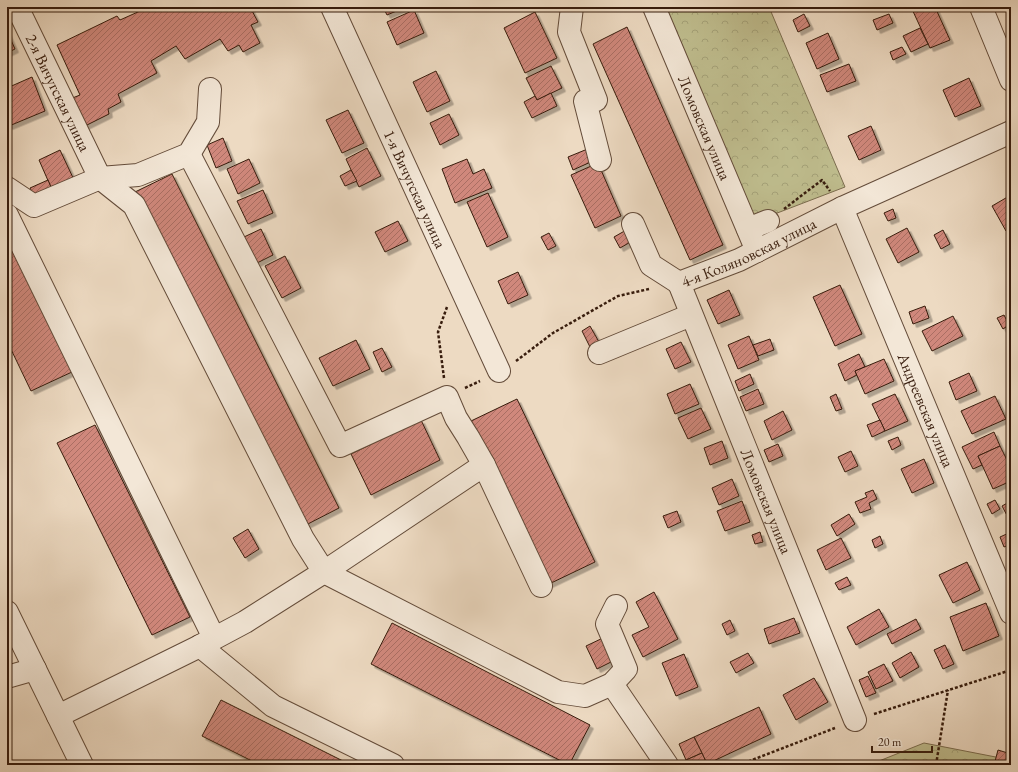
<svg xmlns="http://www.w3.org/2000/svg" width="1018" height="772" viewBox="0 0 1018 772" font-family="'EB Garamond',serif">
	<defs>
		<pattern id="forest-crowns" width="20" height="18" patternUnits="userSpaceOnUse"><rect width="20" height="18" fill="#bfbd8e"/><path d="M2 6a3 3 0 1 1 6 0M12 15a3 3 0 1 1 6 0" fill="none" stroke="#a5a279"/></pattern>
		<pattern id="building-hatch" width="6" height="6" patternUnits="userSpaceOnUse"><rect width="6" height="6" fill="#d0887c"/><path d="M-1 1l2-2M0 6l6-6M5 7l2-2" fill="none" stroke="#aa6e64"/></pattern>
		<filter id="shadow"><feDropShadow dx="3.5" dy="3.5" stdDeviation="0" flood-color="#0004"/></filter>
	</defs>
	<rect width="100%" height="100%" fill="#eddac2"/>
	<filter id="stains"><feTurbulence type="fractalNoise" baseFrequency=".005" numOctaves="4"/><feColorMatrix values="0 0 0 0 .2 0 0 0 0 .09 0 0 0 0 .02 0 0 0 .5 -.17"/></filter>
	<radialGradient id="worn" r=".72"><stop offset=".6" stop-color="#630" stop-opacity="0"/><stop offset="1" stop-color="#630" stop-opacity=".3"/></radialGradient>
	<g fill="url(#forest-crowns)" stroke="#7b6c4e">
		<path d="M660,7H769L845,187L746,225Z"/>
		<path d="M924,743L1011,760V765H869Z"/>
	</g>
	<g fill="url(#building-hatch)" stroke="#371c0d" filter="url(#shadow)">
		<path d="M149,7H250L258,22L251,25L260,43L243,52L239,45L228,51L220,39L185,59L176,46L151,61L157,73L118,94L121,102L108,109L109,114L83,127L70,99L80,95L57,45L117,16L120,20Z"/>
		<path d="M383,7H406L387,15Z"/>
		<path d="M911,7H935L950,40L930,48Z"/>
		<path d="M414,10L424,33L397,45L387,22Z"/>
		<path d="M535,12L557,58L525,73L504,28Z"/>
		<path d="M804,14L810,26L798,32L793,20Z"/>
		<path d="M889,14L893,23L877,30L873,20Z"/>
		<path d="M627,27L723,245L690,260L593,44Z"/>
		<path d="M920,28L928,44L911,52L903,36Z"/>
		<path d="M7,31L15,49L7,53Z"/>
		<path d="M828,33L839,59L817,69L806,43Z"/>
		<path d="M902,47L906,54L893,60L890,52Z"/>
		<path d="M849,64L856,81L827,92L820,75Z"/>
		<path d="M551,66L562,88L537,100L526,78Z"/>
		<path d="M436,71L450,101L427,112L413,82Z"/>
		<path d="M32,77L45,111L9,126L7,122V88Z"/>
		<path d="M969,78L981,106L955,117L943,90Z"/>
		<path d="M551,93L557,106L532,118L524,102L535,96L537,100Z"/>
		<path d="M348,110L364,143L342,153L326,120Z"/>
		<path d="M449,114L459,135L440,145L430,123Z"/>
		<path d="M871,126L881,150L859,160L848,136Z"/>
		<path d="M223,138L232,161L216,168L207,145Z"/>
		<path d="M367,148L381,176L359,187L346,159Z"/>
		<path d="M590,148L595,160L573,170L568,157Z"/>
		<path d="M60,150L75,182L53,192L39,160Z"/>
		<path d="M249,159L260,183L238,194L227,169Z"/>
		<path d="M467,159L473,174L484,169L492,188L455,203L442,169Z"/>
		<path d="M598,163L621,216L595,228L571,175Z"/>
		<path d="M351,170L357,181L345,186L340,176Z"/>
		<path d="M172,174L339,508L302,527L135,192Z"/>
		<path d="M48,180L53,192L36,200L30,188Z"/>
		<path d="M263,190L273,213L248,224L237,201Z"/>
		<path d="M488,193L508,237L487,247L467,202Z"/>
		<path d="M1011,195V228L1006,231L992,206Z"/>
		<path d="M893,209L896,218L888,221L884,213Z"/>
		<path d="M398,221L408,241L385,252L375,232Z"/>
		<path d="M907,228L919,252L898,263L886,239Z"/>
		<path d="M261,229L273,255L257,263L244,237Z"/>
		<path d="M628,229L634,240L620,248L614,237Z"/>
		<path d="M943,230L950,244L941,249L934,235Z"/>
		<path d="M549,233L556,246L548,250L541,237Z"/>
		<path d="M7,235L72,372L31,391L7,341Z"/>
		<path d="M285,256L301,288L282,298L265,266Z"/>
		<path d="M518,272L528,295L508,304L498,281Z"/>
		<path d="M840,285L862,334L835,346L813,297Z"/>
		<path d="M729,290L740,315L718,324L707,300Z"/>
		<path d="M925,306L929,318L913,324L909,312Z"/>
		<path d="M1004,315L1009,325L1003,329L997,318Z"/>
		<path d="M953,316L963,336L932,351L922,331Z"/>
		<path d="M590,326L599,342L590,347L582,331Z"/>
		<path d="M749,336L759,360L738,369L728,345Z"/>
		<path d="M770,339L774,350L758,356L753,345Z"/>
		<path d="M356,340L370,369L333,386L319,358Z"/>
		<path d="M681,342L691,362L675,369L666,349Z"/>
		<path d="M382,348L392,367L382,372L373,352Z"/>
		<path d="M859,354L865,367L855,371L857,375L845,381L838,364Z"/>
		<path d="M884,359L894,381L865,394L855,371Z"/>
		<path d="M969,373L977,391L956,400L949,382Z"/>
		<path d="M750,374L754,384L739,391L735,381Z"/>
		<path d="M690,384L699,404L675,414L667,394Z"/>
		<path d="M758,389L764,404L746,411L740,397Z"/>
		<path d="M836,394L842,409L836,411L830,397Z"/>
		<path d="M895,394L908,421L885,431L872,404Z"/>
		<path d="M995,396L1006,419L972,434L961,411Z"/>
		<path d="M517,399L595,562L549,584L471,421Z"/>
		<path d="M701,408L711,429L688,439L678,418Z"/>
		<path d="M783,411L792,430L772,440L764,421Z"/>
		<path d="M421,420L440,460L371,495L351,454Z"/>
		<path d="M880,420L885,431L872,437L867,425Z"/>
		<path d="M95,425L190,617L152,635L57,443Z"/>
		<path d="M994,432L1000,446L978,456L982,465L973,469L962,447Z"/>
		<path d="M898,437L901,445L892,450L888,441Z"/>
		<path d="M722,441L728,458L710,465L704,448Z"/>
		<path d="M778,444L783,456L769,462L764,450Z"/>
		<path d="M1000,446L1011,468V481L993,489L978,456Z"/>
		<path d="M851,451L858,466L845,472L838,457Z"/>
		<path d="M924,459L934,483L912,493L901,469Z"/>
		<path d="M732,479L739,496L719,505L712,488Z"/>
		<path d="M873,490L877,499L869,503L871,509L860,513L855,502L867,497L865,493Z"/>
		<path d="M995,500L1000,509L992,514L987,504Z"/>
		<path d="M742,501L750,522L725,531L717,511Z"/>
		<path d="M1011,501V523L1002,506Z"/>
		<path d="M677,511L681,522L668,528L663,516Z"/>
		<path d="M849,514L855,524L837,536L831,525Z"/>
		<path d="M248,529L259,549L245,558L233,538Z"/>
		<path d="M760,532L763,542L755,544L752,535Z"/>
		<path d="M1011,532V544L1004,547L1000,537Z"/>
		<path d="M880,536L883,544L875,548L872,540Z"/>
		<path d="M841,538L851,558L826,570L817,550Z"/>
		<path d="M967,562L980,590L953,603L939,575Z"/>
		<path d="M847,577L851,585L839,590L835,583Z"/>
		<path d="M654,592L678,639L643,657L632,635L649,627L636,602Z"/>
		<path d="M986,603L999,636L963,651L950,617Z"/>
		<path d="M879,609L889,627L856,645L847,627Z"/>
		<path d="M794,618L800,633L769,644L764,629Z"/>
		<path d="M916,619L921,629L892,644L887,634Z"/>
		<path d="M730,620L735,631L727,635L722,624Z"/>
		<path d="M392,623L590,725L569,765L371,664Z"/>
		<path d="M605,637L615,660L597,669L586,646Z"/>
		<path d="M945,645L954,664L943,669L934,650Z"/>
		<path d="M911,652L919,667L900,678L892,663Z"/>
		<path d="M748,653L754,663L736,673L730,662Z"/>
		<path d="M684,654L698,687L676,696L662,663Z"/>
		<path d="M884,664L893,681L876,689L868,672Z"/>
		<path d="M868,676L876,693L866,697L859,680Z"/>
		<path d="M814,678L828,702L796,720L783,695Z"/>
		<path d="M221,700L351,765H260L202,736Z"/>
		<path d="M759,707L771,734L707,764L694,737Z"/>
		<path d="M694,737L702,753L686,760L679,744Z"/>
		<path d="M998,750L1011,754V765H994Z"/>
		<path d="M702,753L707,764L705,765H688L686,760Z"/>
	</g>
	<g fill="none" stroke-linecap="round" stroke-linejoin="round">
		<g stroke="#644c3a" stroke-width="24">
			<g id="minor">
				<path id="s1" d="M17,7L100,178L134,205L303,539L324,572L558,692L585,696L612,684L626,669L607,624L616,606"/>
				<path id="s2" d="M332,7L499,371"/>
				<path d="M572,7L569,32L596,100L585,101L600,160"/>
				<path id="s3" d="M654,7L757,251"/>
				<path d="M981,7L1011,80"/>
				<path d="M189,154L340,446L447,397L456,418L468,437L484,465"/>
				<path d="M7,188L34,206L100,178L138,175L189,154L208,122L210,89"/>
				<path id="s4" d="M842,208L1011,613"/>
				<path d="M7,215L214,638"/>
				<path d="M633,224L651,265L679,283"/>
				<path d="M748,229L768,221"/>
				<path id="s5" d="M679,283L855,720"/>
				<path id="s6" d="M679,283L739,260L842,208L1011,132"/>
				<path d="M599,353L691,315"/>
				<path d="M7,612L82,765"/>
				<path d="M200,646L273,706L393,765"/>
				<path d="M7,677L35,669"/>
				<path d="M612,684L667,765"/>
				<path d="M58,716L200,646L245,622L324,572L484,465L541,586"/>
			</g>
		</g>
		<g stroke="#371c0d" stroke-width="2.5" stroke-dasharray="3 2" stroke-linecap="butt">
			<path d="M784,209L822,180L830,191"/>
			<path d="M516,361L553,333L618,296L649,289"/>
			<path d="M444,378L438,332L447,307"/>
			<path d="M465,388L480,381"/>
			<path d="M874,714L1011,670"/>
			<path d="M739,765L835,728"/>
			<path d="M936,765L948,690"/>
		</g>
		<use href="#minor" stroke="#f3e7d7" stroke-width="22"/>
	</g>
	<g text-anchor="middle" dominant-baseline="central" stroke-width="3" stroke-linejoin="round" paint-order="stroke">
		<g font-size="16" fill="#371c0d" stroke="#f3e7d7">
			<text stroke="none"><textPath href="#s1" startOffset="95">2-я Вичугская улица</textPath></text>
			<text stroke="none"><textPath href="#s3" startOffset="131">Ломовская улица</textPath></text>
			<text stroke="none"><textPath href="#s2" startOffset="200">1-я Вичугская улица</textPath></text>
			<text stroke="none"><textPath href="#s6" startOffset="76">4-я Коляновская улица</textPath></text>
			<text stroke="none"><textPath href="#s4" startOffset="219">Андреевская улица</textPath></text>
			<text stroke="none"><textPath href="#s5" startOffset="235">Ломовская улица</textPath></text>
		</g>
	</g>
	<rect width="1018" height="772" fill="none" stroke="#eddac2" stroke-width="24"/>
	<rect x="8" y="8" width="1002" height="756" fill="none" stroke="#371c0d" stroke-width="2"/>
	<rect x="12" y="12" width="994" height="748" fill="none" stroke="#371c0d"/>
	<path d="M872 746v6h60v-6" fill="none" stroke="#371c0d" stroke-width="2"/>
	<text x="878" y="746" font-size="12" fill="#371c0d" stroke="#f3e7d7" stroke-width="3" paint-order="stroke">20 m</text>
	<rect width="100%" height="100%" filter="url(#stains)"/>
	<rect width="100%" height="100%" fill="url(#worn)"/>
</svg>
